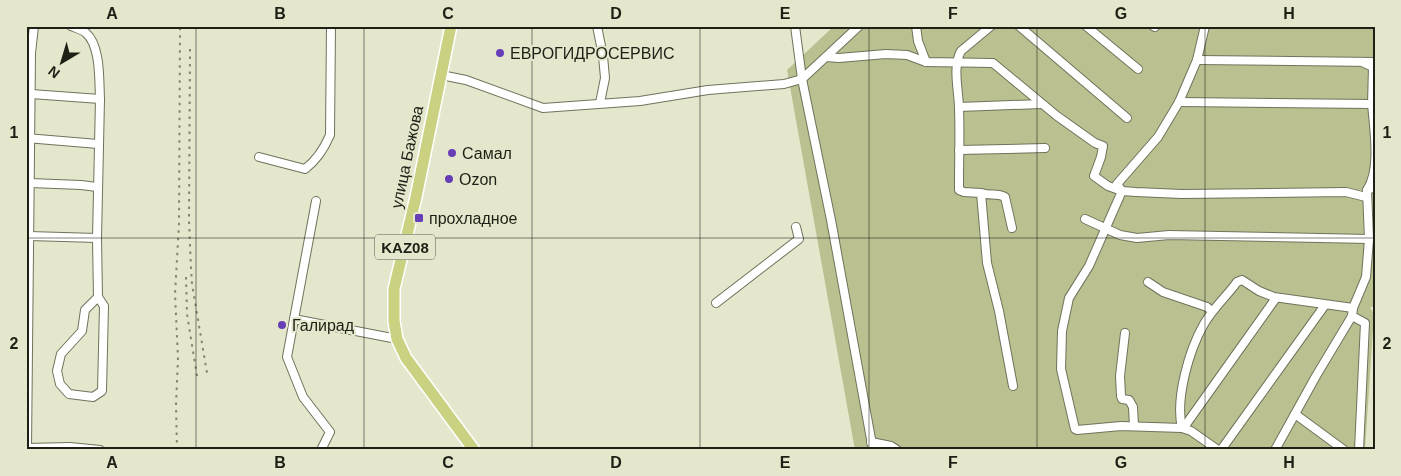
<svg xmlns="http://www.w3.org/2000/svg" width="1401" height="476" viewBox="0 0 1401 476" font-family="Helvetica,sans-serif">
	<rect width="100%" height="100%" fill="#e4e7cc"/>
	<path fill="#bbc090" d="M834,26H1375V307H1370L1374,314L1365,450H855L787,70Z"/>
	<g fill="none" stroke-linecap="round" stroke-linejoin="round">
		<g stroke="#70735b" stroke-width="10">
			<g id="minor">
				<path d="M71,26C76,28 83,30 86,33C101,46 99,81 100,99"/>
				<path d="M597,26L603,56L605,78L600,103"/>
				<path d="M795,26L802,79L831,220L873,450"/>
				<path d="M916,26L918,41L926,62"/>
				<path d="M991,26L961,51C952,67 959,91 959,109C960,133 959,158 959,182V190L964,192L981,193L987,263L999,311L1013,386"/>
				<path d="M1019,26L1127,118"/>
				<path d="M1086,26L1138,69"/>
				<path d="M1153,26L1155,27"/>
				<path d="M1205,26L1197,60L1179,102L1158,137L1117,184L1122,191L1089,266L1069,298L1062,331L1061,369L1075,429L1077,430L1121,426L1182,428C1175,399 1189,350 1204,324C1213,308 1227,296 1237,282L1242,280L1259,291L1274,297L1353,308"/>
				<path d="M826,57L839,58L886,54L907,55L926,62L993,63L1057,116L1095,143L1103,146L1101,157L1094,176L1108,186L1122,191L1136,192L1182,194L1346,192L1366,197"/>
				<path d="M1197,60L1375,62"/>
				<path d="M441,75L466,80L543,108L640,101L708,90L784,84L802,79L859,26"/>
				<path d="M1179,102L1372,104L1373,67L1362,62"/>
				<path d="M959,107L1041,104"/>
				<path d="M26,138L98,144"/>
				<path d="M959,150L1045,148"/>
				<path d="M259,157L305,169C317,160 324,149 330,135L331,26"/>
				<path d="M30,183L81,185L97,187"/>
				<path d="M1367,190C1381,170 1374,128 1372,104L1374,100"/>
				<path d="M981,193C990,196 997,193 1005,197L1012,228"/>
				<path d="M316,201L287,357L303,397L330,432L321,450"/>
				<path d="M1085,219L1120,235L1137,238L1169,235L1369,239"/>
				<path d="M29,236L97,238L100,99L31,94"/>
				<path d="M97,238L98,297L104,306L102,391L93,397L69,394L60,384L57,371L61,354L82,331L85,310L98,297"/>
				<path d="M1148,282L1163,292L1207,307L1212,311"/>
				<path d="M716,303L799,239L796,227"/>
				<path d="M1352,316L1365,323L1359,450"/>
				<path d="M294,319L397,339"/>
				<path d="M1125,333L1120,376L1121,396L1122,399L1129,400L1133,407L1134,426"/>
				<path d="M1295,414L1344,450"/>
				<path d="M1182,428L1191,431L1218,450"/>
				<path d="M1185,428L1187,423L1276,298"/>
				<path d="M871,442L891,446L897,450"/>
				<path d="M26,448L70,447L100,450"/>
				<path d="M27,448L31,53L34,26"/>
				<path d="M1221,450L1325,305"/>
				<path d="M1275,450L1316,376L1352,316L1353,308L1366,277L1369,239L1367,190L1375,187"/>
			</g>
		</g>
		<g stroke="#fff" stroke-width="14">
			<path id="highway" d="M451,26L416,197L394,289V321L397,339L406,358L474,450"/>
		</g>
		<use href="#minor" stroke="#fff" stroke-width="8"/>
		<use href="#highway" stroke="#cad281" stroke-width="11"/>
		<g stroke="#828572" stroke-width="2" stroke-dasharray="2.5 5" stroke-linecap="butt">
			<path d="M190,49L189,220L191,268L192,284L207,373"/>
			<path d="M186,277L187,314L197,376"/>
			<path d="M177,450L176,405L178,358L175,294L179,224L180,26"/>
		</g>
	</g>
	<path fill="none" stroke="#1e1f15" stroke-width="1" stroke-opacity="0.55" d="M196,26V450M364,26V450M532,26V450M700,26V450M869,26V450M1037,26V450M1205,26V450M26,238H1375"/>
	<g fill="#673eb6" stroke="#e4e7cc" stroke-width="2">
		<circle cx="500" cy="53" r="5"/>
		<circle cx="452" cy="153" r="5"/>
		<circle cx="449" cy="179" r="5"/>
		<rect x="414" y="213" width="10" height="10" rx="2.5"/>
		<circle cx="282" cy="325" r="5"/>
	</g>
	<g text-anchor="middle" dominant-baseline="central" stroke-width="4" stroke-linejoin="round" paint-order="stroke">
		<rect fill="#e4e7cc" stroke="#595b4c" stroke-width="1" x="375" y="234.5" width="60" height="25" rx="4"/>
		<g font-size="15" font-weight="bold" fill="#1e1f15">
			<text x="405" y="247">KAZ08</text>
		</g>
		<g font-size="16" fill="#1e1f15" stroke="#e4e7cc" text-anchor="start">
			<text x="510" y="53">ЕВРОГИДРОСЕРВИС</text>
			<text x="462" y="153">Самал</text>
			<text x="459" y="179">Ozon</text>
			<text x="429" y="218">прохладное</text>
			<text x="292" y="325">Галирад</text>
		</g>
		<g font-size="16" fill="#1e1f15" stroke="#e4e7cc">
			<text transform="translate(407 157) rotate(-78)">улица Бажова</text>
		</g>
	</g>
	<rect width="1401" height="476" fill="none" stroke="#e4e7cc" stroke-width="55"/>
	<g transform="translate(62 62) rotate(218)" stroke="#e4e7cc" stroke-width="4" paint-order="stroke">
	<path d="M0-4L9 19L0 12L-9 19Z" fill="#1e1f15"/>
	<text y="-8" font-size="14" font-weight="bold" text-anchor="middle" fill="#1e1f15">N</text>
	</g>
	<rect x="28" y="28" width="1346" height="420" fill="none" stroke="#1e1f15" stroke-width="2"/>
	<g font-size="16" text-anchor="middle" font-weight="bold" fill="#1e1f15">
		<text x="112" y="19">A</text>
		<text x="280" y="19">B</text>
		<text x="448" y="19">C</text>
		<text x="616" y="19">D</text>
		<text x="785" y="19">E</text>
		<text x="953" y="19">F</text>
		<text x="1121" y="19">G</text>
		<text x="1289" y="19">H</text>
		<text x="14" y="138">1</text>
		<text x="1387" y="138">1</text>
		<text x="14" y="349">2</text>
		<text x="1387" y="349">2</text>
		<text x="112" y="468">A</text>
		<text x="280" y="468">B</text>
		<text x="448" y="468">C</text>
		<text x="616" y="468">D</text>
		<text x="785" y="468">E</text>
		<text x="953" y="468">F</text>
		<text x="1121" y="468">G</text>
		<text x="1289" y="468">H</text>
	</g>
</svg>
